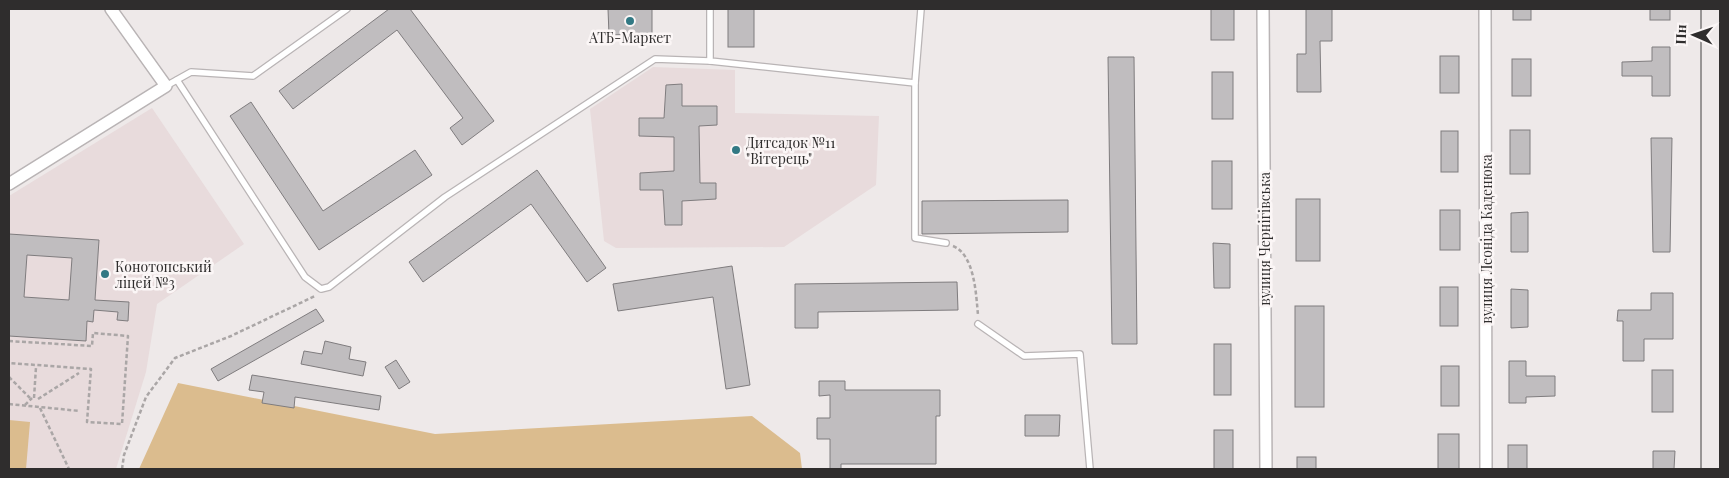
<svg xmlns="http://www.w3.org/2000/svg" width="1729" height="478" viewBox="0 0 1729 478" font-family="'Playfair Display',serif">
	<rect width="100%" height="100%" fill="#eee9e9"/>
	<g fill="#e8dbdc">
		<path d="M653,67L735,70V113L879,116L876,185L784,247L616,248L604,241L590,109Z"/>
		<path d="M152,108L244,244L157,304L146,372L116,469H9V196Z"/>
	</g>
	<g fill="#dbbc8e">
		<path d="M178,383L435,434L752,416L800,453L802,469H139Z"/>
		<path d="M9,420L30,422L26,469H9Z"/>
	</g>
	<g fill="#c0bdbf" stroke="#7f7c7e" fill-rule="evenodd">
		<path d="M389,9H410L494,121L462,145L450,128L463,118L397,30L293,109L279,91Z"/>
		<path d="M608,9H652V34L609,35Z"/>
		<rect x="728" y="9" width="26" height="38"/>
		<rect x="1211" y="9" width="23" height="31"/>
		<path d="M1306,9H1332V41H1320L1321,92H1297V54H1306Z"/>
		<rect x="1513" y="9" width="18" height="11"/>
		<rect x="1650" y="9" width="20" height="11"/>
		<path d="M1652,47H1670V96H1652V76H1622V62L1652,61Z"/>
		<rect x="1440" y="56" width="19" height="37"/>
		<path d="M1108,57H1134L1137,344H1112Z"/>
		<rect x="1512" y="59" width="19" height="37"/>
		<rect x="1212" y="72" width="21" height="47"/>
		<path d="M682,84V106H717V125L699,126L700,183H716V199L682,201V225H665L663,190H640V173L674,171V137L639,136V118H664L666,85Z"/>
		<path d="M251,102L323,211L415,150L432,175L319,250L230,116Z"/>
		<rect x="1510" y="130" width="20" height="44"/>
		<rect x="1441" y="131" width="17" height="41"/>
		<path d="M1651,138H1672L1670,252H1653Z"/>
		<rect x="1212" y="161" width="20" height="48"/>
		<path d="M537,170L606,268L587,282L531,204L423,282L409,262Z"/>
		<rect x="1296" y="199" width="24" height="62"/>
		<path d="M1068,200V232L922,234V201Z"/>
		<rect x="1440" y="210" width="20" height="40"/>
		<path d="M1528,212V252H1511V213Z"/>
		<path d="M9,234L99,240L95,300L129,302L128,321L117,320L118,312L94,310L93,322L87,321L86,341L9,336ZM27,255L72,258L69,300L24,297Z"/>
		<path d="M1213,243L1230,244V288H1214Z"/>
		<path d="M732,266L750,385L726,389L713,297L618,311L613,284Z"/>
		<path d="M957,282L958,310L818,312V328H795V284Z"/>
		<rect x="1440" y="287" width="18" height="39"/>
		<path d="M1511,289L1528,290V327L1511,328Z"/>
		<path d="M1651,293H1673V339H1644V361H1623V321H1617L1618,310H1651Z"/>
		<rect x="1295" y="306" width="29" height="101"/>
		<path d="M316,309L324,321L218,381L211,369Z"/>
		<path d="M325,341L351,347L349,359L366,362L363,376L301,364L304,351L322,354Z"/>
		<rect x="1214" y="344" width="17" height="51"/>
		<path d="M396,360L410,382L399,389L385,367Z"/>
		<path d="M1509,361H1526V376H1555V396L1526,397V403H1509Z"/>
		<rect x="1441" y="366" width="18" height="40"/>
		<rect x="1652" y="370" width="21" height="42"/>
		<path d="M252,375L381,396L379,410L295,397L294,408L262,403L264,392L249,390Z"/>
		<path d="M819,381H845V390H940V416H936V464H841V469H830V439H817V418H830V395L819,396Z"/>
		<path d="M1025,415H1060L1059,436H1025Z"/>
		<rect x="1214" y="430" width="19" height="39"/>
		<rect x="1438" y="434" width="21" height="35"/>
		<rect x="1508" y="445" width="19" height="24"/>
		<path d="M1653,451H1675L1674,469H1653Z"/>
		<rect x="1297" y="457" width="19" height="12"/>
	</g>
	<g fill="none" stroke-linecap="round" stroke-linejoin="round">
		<g stroke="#b9b4b5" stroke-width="8">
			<g id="service">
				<path d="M710,9V61L915,83"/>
				<path d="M921,9L915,83V238L946,243"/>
				<path d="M177,80L305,277L321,289L329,287L445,197L655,59L710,61"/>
				<path d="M166,86L191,72L253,76L347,9"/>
				<path d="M978,324L1024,356L1080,354L1090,469"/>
			</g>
		</g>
		<g stroke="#b9b4b5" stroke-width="14">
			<g id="minor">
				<path d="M1263,9L1266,469"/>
				<path d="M1485,9L1486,469"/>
				<path d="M9,184L166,86L111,9"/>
			</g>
		</g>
		<g stroke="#aaa6a6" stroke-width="2.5" stroke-dasharray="4 2.5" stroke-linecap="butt">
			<path d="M953,246C975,255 976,295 978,315"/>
			<path d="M9,341L92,346L93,333L128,336L122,424L87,422L91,369L9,363"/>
			<path d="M9,377L30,398"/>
			<path d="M34,398L36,367"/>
			<path d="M38,399L79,373"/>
			<path d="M9,404L80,411"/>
			<path d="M25,405L32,398"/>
			<path d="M40,408L69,469"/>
			<path d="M122,469L124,455L146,397L175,358L231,336L315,296"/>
		</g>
		<use href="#service" stroke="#fff" stroke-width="5.5"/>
		<use href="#minor" stroke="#fff" stroke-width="11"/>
		<path stroke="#434141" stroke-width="1" d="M1701,469V9"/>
	</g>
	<g fill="#327984" stroke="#fbf6f6" stroke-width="2">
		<circle cx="630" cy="21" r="5"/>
		<circle cx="736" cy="150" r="5"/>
		<circle cx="105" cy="274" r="5"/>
	</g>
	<g text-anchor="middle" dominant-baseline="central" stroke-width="5" stroke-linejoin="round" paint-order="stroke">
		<g font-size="14" fill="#2f2d2d" stroke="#fbf6f6" text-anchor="start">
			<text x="630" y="37" text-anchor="middle">АТБ-Маркет</text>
			<text x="746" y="142">Дитсадок №11<tspan x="746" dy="16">"Вітерець"</tspan></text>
			<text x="115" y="266">Конотопський<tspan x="115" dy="16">ліцей №3</tspan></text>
		</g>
		<g font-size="14" fill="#2f2d2d" stroke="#fbf6f6">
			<text transform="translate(1264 239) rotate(-90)">вулиця Чернігівська</text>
			<text transform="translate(1486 239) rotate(-90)">вулиця Леоніда Каденюка</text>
		</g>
	</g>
	<rect width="1729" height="478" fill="none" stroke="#2f2d2d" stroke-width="20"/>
	<g transform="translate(1694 35) rotate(272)" stroke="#fbf6f6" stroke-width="4" paint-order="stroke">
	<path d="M0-4L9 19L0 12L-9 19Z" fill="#2f2d2d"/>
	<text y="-8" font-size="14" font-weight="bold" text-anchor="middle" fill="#2f2d2d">Пн</text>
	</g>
</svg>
